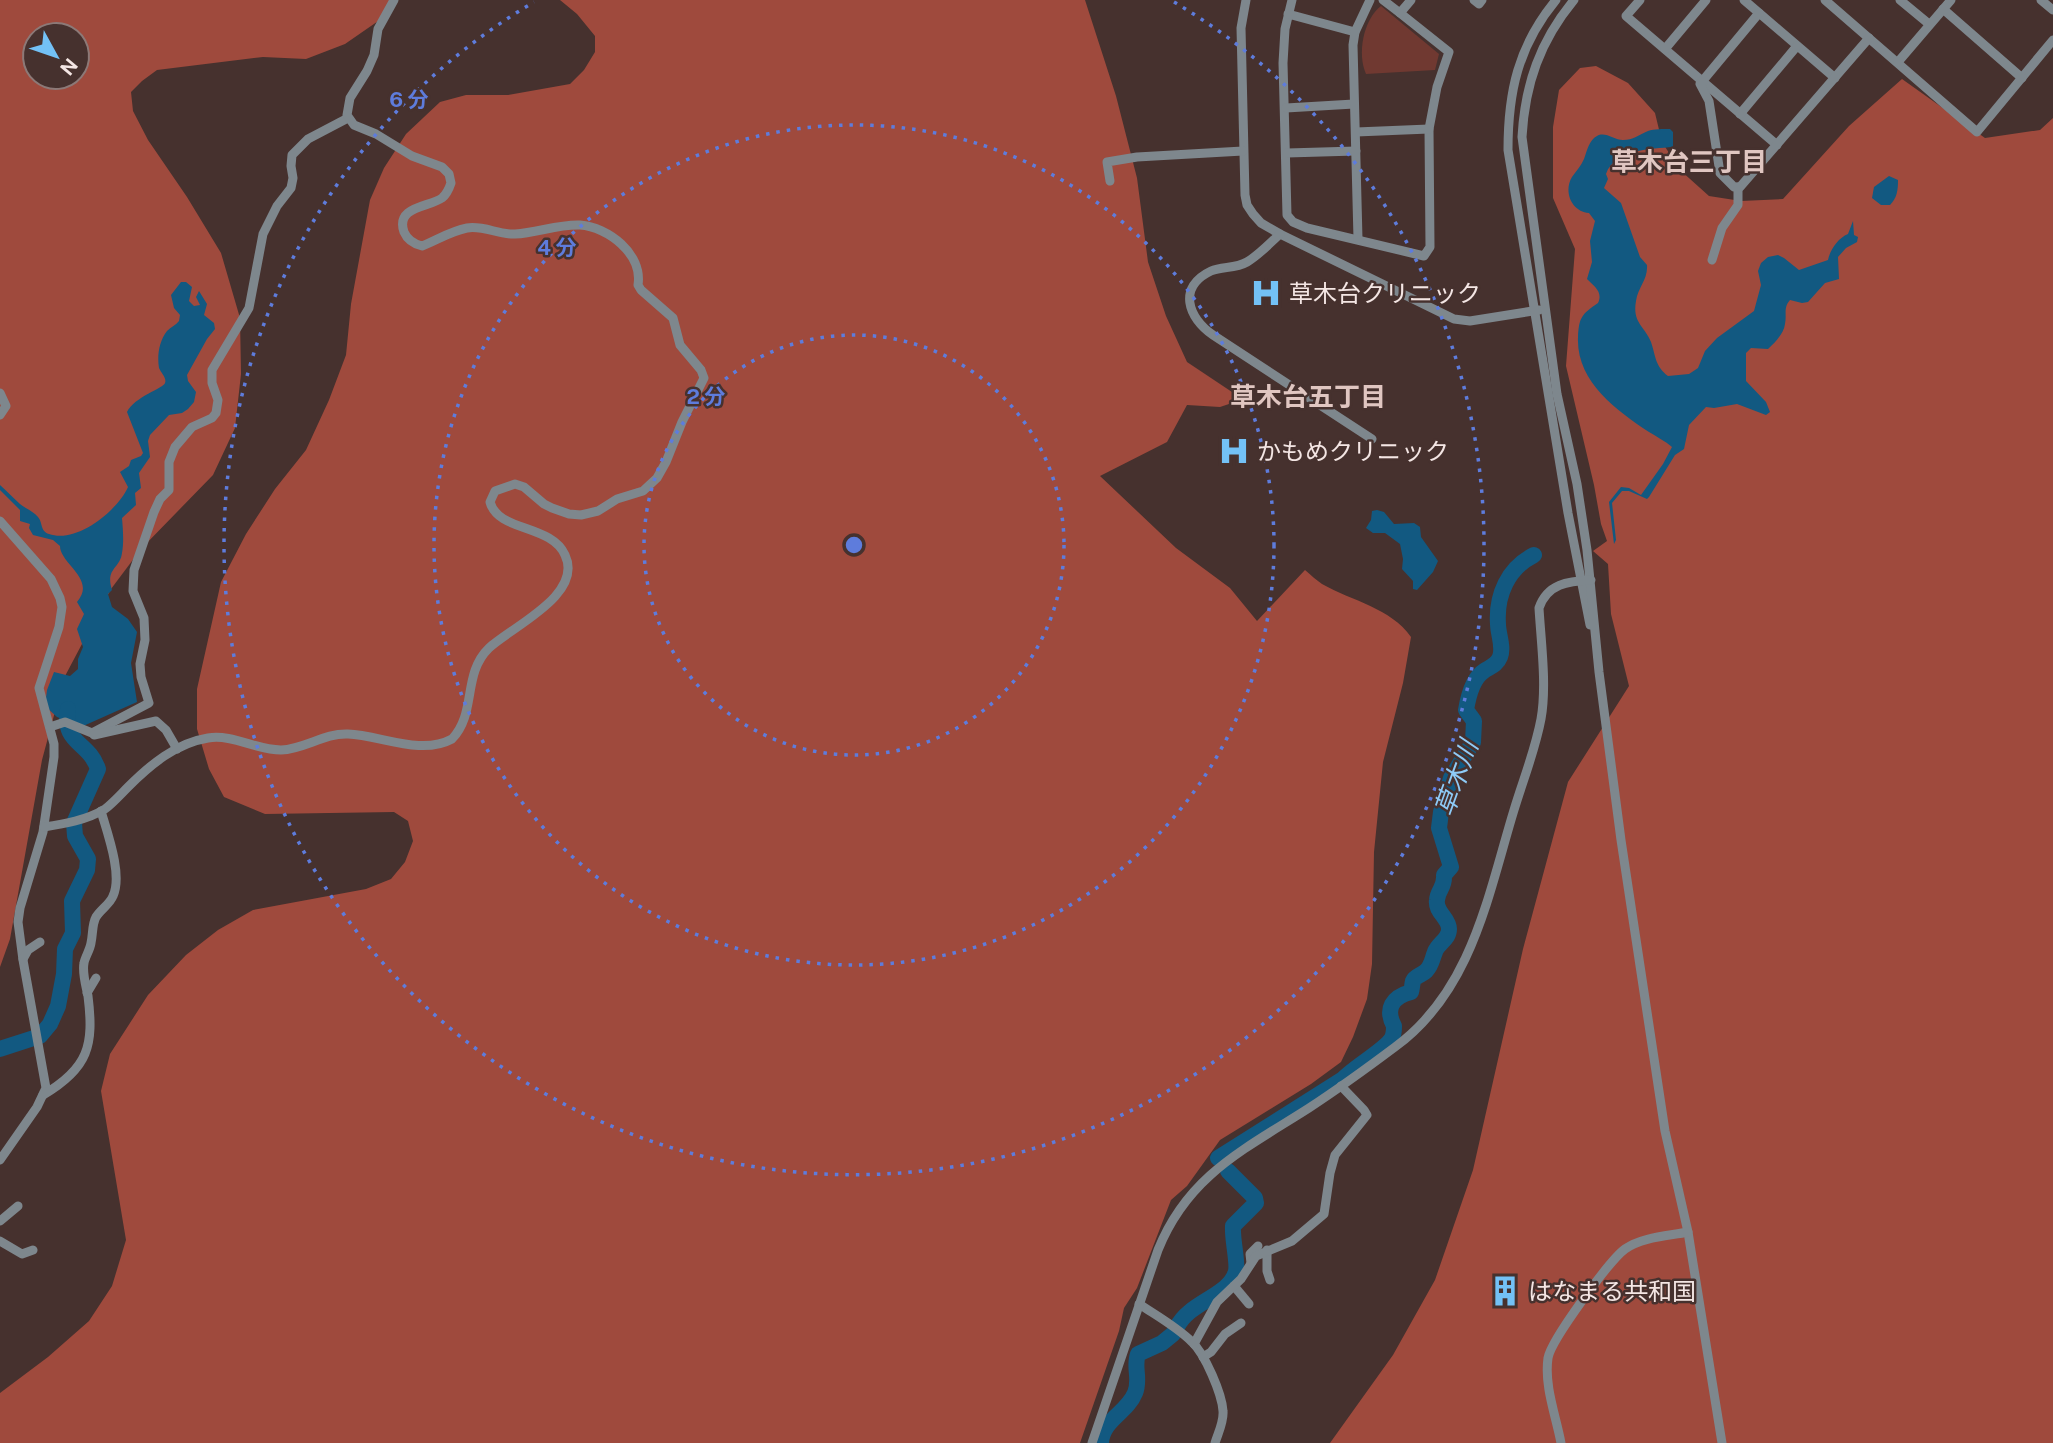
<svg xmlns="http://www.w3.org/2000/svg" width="2053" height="1443" viewBox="0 0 2053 1443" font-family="'Public Sans','Noto Sans JP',sans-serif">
	<rect width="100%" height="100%" fill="#46312e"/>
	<path fill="#703931" d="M1381,6L1439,54L1435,70L1366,74C1357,54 1363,20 1381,6Z"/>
	<g fill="#9f4a3d" fill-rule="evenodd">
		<path d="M0,0H396L384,17L345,44L306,59L263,57L157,70L142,81L131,92L133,111L148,140L187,197L221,253L240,318L241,374L235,428L213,475L141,549L111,589L64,678L42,760L10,939L0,967ZM35,35H77V77H35Z"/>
		<path d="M560,0H1085L1116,96L1137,178L1148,262L1166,316L1187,362L1232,392L1235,402L1220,407L1187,405L1167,442L1100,476L1176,548L1230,588L1257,621L1305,570C1311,575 1316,580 1322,584C1352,601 1391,608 1411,637L1403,683L1383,762L1374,852L1372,964L1367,999L1353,1037L1341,1062L1311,1084L1220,1140L1187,1186L1171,1200L1137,1288L1124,1308L1119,1331L1080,1443H0V1393L48,1357L89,1321L112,1286L126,1240L101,1091L110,1054L148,995L186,955L218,930L253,910L366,889L391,879L405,862L413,841L408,821L394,812L265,814L224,797L209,769L197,729V689L221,582L246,534L275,489L306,450L329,400L346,355L351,304L370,200L384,168L406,134L440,102L466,95H508L570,84L584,70L595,52V36L577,14Z"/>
		<path d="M1596,66L1628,83L1655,113L1662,142L1680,170L1709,196L1741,201L1783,199L1849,126L1902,79L1985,138L2040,130L2053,118V1443H1330L1393,1355L1435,1280L1473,1170L1523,949L1568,782L1629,686L1611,614L1608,564L1593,551L1607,541L1601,524L1594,485L1566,366L1575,249L1553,198V127L1559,90L1580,68Z"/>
	</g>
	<g fill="#125981">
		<path d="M1670,129L1673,132V147C1651,149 1615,149 1606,174L1608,179L1604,188L1621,203L1640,257L1647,265C1648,280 1638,287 1636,301C1632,323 1645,326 1651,342C1656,357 1655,366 1668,376L1689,374L1698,368L1705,351L1717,338L1754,311L1761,285L1758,271L1761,263L1768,257L1778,255L1784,258L1799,270L1828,260C1830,250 1838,238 1848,234L1853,221L1854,235L1858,237L1857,242L1846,248L1838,257L1839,279L1825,283L1808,302L1802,303L1790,300C1783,308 1787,314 1785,324C1784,333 1775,343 1768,349L1751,348L1746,353V381L1766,402L1770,412L1766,415L1737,404L1714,408L1706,407L1689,425L1684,449L1675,455L1649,497L1647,499L1629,491H1622L1612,503L1616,540L1614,544L1609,502L1621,487L1629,488L1641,495L1663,464L1672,447C1665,441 1657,437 1649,432C1616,410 1576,381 1578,337C1579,317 1582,314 1598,303C1603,292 1595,287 1587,279L1592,262L1590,241L1595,221L1589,213C1572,212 1563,192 1572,177C1576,171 1581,166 1584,159C1587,151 1589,140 1597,136C1605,131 1614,140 1623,140C1633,140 1639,135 1648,131C1654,129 1663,129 1670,129Z"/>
		<path d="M1889,176L1898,180C1898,190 1897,198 1890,205H1881L1872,198L1874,187Z"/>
		<path d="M181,282H186L192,287L189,301L194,306L200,305L196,297L199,291L207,304L204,315L214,323L215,329L207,339L187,375L188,381L196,392L194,402L188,409L182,413L169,415L150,435L148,441L150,457L139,473L141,488L135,493L136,505L122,518C123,530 124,542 122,553C120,569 105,568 112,590L108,594L112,607L128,619L137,632L131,663L137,702L81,727L57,717L45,706L47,690L54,672L70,676L78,669V659L83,647L77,629L84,614L77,602C97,579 60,564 60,546L53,540L33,535L29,528L30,524L20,521V510L0,490V485C7,491 13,498 20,504C25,508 34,512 38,517C43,523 40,531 49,534C77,544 118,510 128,487L120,472L129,466L131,460L141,456L143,453L127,412C134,397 164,388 165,383C167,378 161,373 159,368C157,356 159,341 167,331C171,327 176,325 179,321L180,315L174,308L171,295Z"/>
		<path d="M1377,510L1384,512L1394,524L1414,523L1420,527L1421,537L1438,561L1433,572L1417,590L1413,589V581L1402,569L1403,559L1400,544L1385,533H1373L1366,528L1371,520L1372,511Z"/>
	</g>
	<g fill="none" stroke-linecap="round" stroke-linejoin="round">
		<g stroke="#125981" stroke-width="16">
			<path d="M0,1049L40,1036L50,1024L58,1006L64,974L65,949L73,933L72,901L87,870L88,859L75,836L74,823L98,769C88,740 62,745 68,709"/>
			<path d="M1218,1158L1343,1079C1354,1067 1386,1049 1392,1038C1394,1034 1394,1030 1394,1026C1385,1009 1392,997 1411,992C1412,989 1412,985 1413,981C1415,976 1422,975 1426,971C1432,965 1432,959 1435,952C1438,943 1449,940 1449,929C1449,918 1435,912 1437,900C1438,889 1445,888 1444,875L1451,867L1439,828L1441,812L1451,778L1473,742L1474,721L1466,710C1468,698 1473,678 1484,671C1490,667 1497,665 1500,657C1504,647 1498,634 1498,624C1496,595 1508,568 1534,555"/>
			<path d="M1177,1327C1190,1301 1230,1296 1236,1271C1238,1262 1232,1239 1233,1226L1256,1203L1255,1198L1228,1171"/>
			<path d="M1101,1443C1102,1420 1127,1413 1135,1393C1141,1379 1133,1367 1138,1354L1162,1343L1173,1334"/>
		</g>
		<g stroke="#7e878d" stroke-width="9">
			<path d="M1246,0L1241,28L1245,195L1247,205L1253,214L1261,223L1280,234L1454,319L1470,321L1539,310"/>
			<path d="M1292,0L1285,29L1283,63L1287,215L1293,222L1307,228L1424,256L1430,247L1429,129L1437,87L1449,52L1400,13"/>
			<path d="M1383,0L1400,13L1411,0"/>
			<path d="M1474,0L1479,4L1482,0"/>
			<path d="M1556,0C1518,46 1508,92 1508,150L1568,513L1590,625"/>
			<path d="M1574,0C1540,41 1525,84 1522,137L1557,394L1577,484L1587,550L1599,672L1621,840L1665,1131L1688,1232L1722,1443"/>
			<path d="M1640,0L1626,16L1777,145"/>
			<path d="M1744,0L1835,78"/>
			<path d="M1825,0L1977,132L2053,40"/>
			<path d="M1900,0L1929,24"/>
			<path d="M2041,0L2053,10"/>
			<path d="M1943,9L2022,78"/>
			<path d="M1759,13L1700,84L1709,101L1720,173L1734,187H1740L1869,38"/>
			<path d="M1288,14L1355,32"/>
			<path d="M1665,49L1706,0"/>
			<path d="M1898,62L1951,0"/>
			<path d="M1286,108L1354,104"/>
			<path d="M1740,114L1797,46"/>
			<path d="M1356,132L1429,129"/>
			<path d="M1287,153L1356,151"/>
			<path d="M1110,181L1107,162L1137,157L1243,151"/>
			<path d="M1280,234C1270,243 1259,255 1247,262C1235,269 1222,266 1211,271C1177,287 1188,318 1213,335L1372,439"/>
			<path d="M1358,239L1353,45L1355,32L1370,0"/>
			<path d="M1712,260L1722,228L1738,205V187"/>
			<path d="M0,393L6,406L0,415"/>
			<path d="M0,521L51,579L60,598L62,607L59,627L39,688L54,744V757L43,832L20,908L18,922L23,960L46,1088L37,1107L0,1160"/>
			<path d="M50,727L65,722L92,733L149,703L141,677L140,664L145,640L144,618L133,591L134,570L154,512L160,499L169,490V462L175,447L192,427L212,418L216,413L218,400L212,383V370L249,308L263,234L277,206L291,188L293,178L291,166L292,155L308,139L348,118"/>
			<path d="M94,735L156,721L166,730L177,749"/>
			<path d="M44,827C64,824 87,820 105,809C113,803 120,795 128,787C150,765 176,743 208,738C233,734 256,750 281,750C305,749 324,733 348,734C380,735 421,756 452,739C477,713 462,674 489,648C511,627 584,595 565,555C551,524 498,532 490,502L495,491L515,484L524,487L544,504L552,508L569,514L581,515L598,511L617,499L643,491L657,478L666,462L682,422L704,378L701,370L680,345L673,318L641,290L638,285C643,254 608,227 580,225C558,224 537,233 515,234C499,235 483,225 467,228C451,231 437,240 422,246C414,244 407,239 404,232C395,206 430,207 442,198C447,194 449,189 451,183L449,174L442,167L412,156L376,134L354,125L347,115L350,98L367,71L374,55L378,29L394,0"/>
			<path d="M23,959L28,950L40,942"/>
			<path d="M87,993L96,978"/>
			<path d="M43,1095C89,1068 94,1045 88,996C86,986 82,973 84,963C85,957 90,950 91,943C93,934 92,924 96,917C101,909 110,904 113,896C123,875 107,832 101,811"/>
			<path d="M0,1221L18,1206"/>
			<path d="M0,1241L22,1254L33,1250"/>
			<path d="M1267,1250V1271L1270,1280"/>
			<path d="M1251,1263L1250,1254L1258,1246"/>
			<path d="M1234,1286L1249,1304"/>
			<path d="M1139,1304C1157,1316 1177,1327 1192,1342C1205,1354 1222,1394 1223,1411C1224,1422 1218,1433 1215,1443"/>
			<path d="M1194,1344L1217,1302L1241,1279L1256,1256L1292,1241L1324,1214L1330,1173L1335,1155L1367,1115L1364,1110L1341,1086"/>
			<path d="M1203,1357L1211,1352L1225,1334L1241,1323"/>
			<path d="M1092,1443L1158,1250C1188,1175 1245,1149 1309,1108C1338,1089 1367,1068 1395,1047C1472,991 1488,895 1514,810C1523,780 1535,751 1541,719C1547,686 1541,642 1539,608C1547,584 1568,581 1591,580"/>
			<path d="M1561,1443C1556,1416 1544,1386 1548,1358C1551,1340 1610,1260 1625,1249C1642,1237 1668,1236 1688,1232"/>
		</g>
	</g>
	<g fill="none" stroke="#5e7cdc" stroke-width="3.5" stroke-dasharray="3.5 7">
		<circle cx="854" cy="545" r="210"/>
		<circle cx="854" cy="545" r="420"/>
		<path d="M1174 2A630 630 0 1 1 534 2"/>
	</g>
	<defs>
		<g id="hospital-bare" transform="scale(2.415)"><path d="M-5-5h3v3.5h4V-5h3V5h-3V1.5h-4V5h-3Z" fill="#73c1f6" stroke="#46312e" stroke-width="2.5" paint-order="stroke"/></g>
		<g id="building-bare" transform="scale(2.415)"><path d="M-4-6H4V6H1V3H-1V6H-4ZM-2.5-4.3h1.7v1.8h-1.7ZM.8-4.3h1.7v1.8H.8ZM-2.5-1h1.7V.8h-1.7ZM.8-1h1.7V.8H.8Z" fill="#73c1f6" stroke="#46312e" stroke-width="2.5" paint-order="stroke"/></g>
	</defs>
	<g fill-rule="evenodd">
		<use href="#hospital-bare" x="1266" y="293"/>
		<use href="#hospital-bare" x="1234" y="451"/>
		<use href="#building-bare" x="1505" y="1291"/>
	</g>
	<g text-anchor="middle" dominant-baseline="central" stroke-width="5" stroke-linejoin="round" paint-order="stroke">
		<g font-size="24" fill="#f4e6e4" stroke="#46312e" text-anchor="start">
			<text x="1289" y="293">草木台クリニック</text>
			<text x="1257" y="451">かもめクリニック</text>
			<text x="1528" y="1291">はなまる共和国</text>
		</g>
		<g font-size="26" font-weight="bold" fill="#e0c6c1" stroke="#46312e">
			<text x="1689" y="161">草木台三丁目</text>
			<text x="1308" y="396">草木台五丁目</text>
		</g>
		<g font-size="26" font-style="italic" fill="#8ecbf7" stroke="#46312e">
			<text transform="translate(1456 778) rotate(-70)">草木川</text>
		</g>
	</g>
	<circle cx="854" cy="545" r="10" fill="#5e7cdc" stroke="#46312e" stroke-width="3.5"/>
	<g font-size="21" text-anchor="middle" font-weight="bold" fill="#5e7cdc" stroke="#46312e" stroke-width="5" stroke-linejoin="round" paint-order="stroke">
		<text x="409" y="107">6 分</text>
		<text x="557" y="255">4 分</text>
		<text x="706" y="404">2 分</text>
	</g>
	<g transform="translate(56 56) rotate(130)"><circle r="33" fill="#46312e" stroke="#8c7977" stroke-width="2"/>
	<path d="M0-5L12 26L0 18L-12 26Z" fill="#73c1f6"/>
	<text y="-10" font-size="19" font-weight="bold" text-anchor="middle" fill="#f4e6e4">N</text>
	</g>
</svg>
